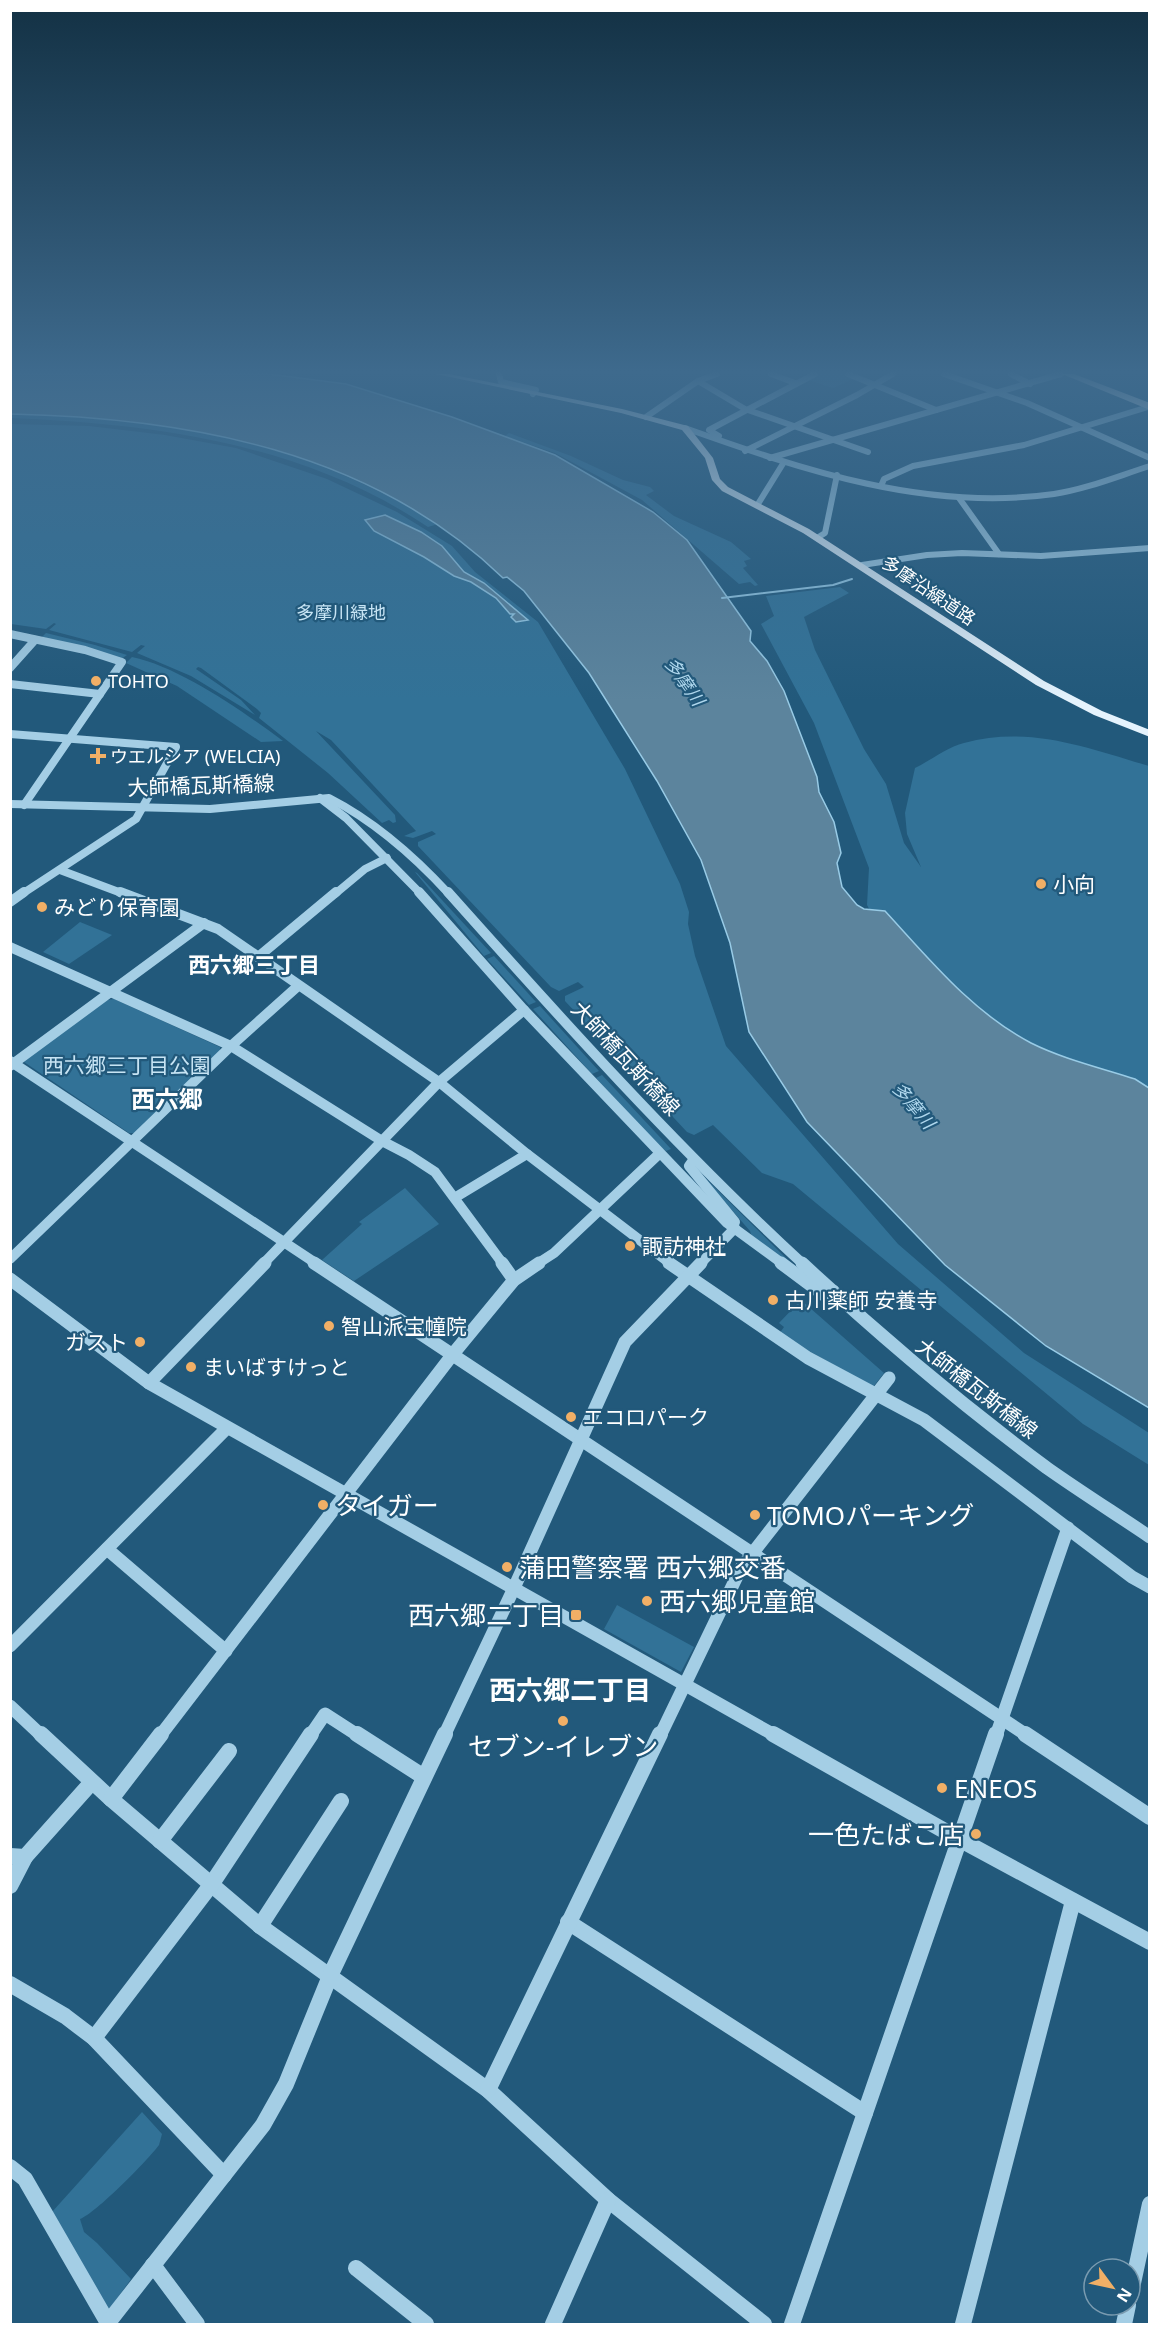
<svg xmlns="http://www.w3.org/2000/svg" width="1160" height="2335" viewBox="0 0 1160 2335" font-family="'Noto Sans','Noto Sans JP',sans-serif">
	<rect width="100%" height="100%" fill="#22597b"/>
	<g fill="#327297">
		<path d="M818,374H845L856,378L833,388L806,379Z"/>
		<path d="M11,414C168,418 302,440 438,524L428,527C304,444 157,424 11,418Z"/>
		<path d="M11,424L89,426L165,435L236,448L327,479L397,512L452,546L475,572L538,622L625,769L680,884L689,912L688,924L695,956L726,1046L898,1244L1024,1353L1149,1433V1465L1083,1424L793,1184L762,1173L713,1125L694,1135L687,1132L565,1001V996L584,987L578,982L559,991L551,987L418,846V842L436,834L432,831L413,838L404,836L416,831L331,740L316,731L395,815L396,822L393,823L389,820L382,823L328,773L259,718L261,713L257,709L201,668L198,667L196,669L241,700L255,715L191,676L137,653L145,646L141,645L132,652L49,630L56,624L54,623L46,629L11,624Z"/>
		<path d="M509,433L571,456L623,480L650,487L654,491L646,495L674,516L731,542L751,559L744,561L747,566L743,568L758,585L755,586L750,582L739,584L642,500L555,453L505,436Z"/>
		<path d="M840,587L849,593L804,617L815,650L864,749L886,784L904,843L921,867L907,834L905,813L915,768C931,760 948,747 964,743C1029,725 1088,748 1149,766V1182L899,965L867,905L869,868L814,723L761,624L774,616L766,596Z"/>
		<path d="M46,633L95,645L127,655L121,659L40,639Z"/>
		<path d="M132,657C180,667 244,712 283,741L261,742L177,686L126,663Z"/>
		<path d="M415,872L417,873L491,953L484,956Z"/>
		<path d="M80,922L112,935L69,964L43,952Z"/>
		<path d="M494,956L536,1002L529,1005L487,959Z"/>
		<path d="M114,999L220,1047V1051L135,1133H129L24,1062L27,1058L107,1000Z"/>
		<path d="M540,1006L599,1071L592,1074L533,1009Z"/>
		<path d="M602,1075L671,1149L666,1151L659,1146L596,1078Z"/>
		<path d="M696,1169L800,1272L752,1237L750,1231Z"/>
		<path d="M405,1188L439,1224L354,1281L322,1260L362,1224L359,1222Z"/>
		<path d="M801,1300L884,1373L873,1387L779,1334L784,1327L779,1323Z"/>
		<path d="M617,1605L694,1647L681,1672L604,1629Z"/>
		<path d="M142,2112L162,2134L159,2145C148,2160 95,2214 80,2219L84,2232L97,2243L131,2279L108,2311L52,2212Z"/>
	</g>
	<g fill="#5c849d" stroke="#98cbe6" stroke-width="1.5">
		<path d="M11,374H269L346,384L452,417L555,455L653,512L687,540L751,631L750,641L767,661L784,691L817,777L819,792L834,822L841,853L837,863L842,887L857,905L864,909L885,911C930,960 972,1012 1031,1043C1063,1059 1101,1068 1135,1079L1149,1088V1408L1046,1346L945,1265L807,1122L749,1032L730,943L701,860L657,781L589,673L524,591L507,577L503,578C371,450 187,418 11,414Z"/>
		<path d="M385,515L421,532L442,546L464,572L484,583L528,620L516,622L511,617L514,614H510L496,598L471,582L454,576L424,557L374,531L365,520Z"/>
	</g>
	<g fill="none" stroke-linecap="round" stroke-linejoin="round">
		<path stroke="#98cbe6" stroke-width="2" d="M722,598L833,585L852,579"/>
		<g stroke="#a4cee5" stroke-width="6">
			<path d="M499,374L501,382L536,390L533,394"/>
			<path d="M771,374L795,383"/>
			<path d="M848,374L936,410"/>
			<path d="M944,374L1027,403L1150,458"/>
			<path d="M1011,374L1030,384"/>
			<path d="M698,381L745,409L868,452"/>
			<path d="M646,417L698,381L717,374"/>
			<path d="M685,428C803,470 927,512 1054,494C1087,489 1118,476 1150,466"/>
			<path d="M719,436L709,430L815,374"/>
			<path d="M745,451L857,395L893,374"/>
			<path d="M770,458L1061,374"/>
			<path d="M881,486L884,479L913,466L1024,445L1148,407"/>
			<path d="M959,498L999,554"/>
			<path d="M758,504L784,462"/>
			<path d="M817,538L825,533L837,475"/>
			<path d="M862,565L927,555L962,553L1041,556L1150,548"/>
		</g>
		<g stroke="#a4cee5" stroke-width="8">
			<path d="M10,634L85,650L122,662L24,805"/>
			<path d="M10,668L35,640"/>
			<path d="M10,684L100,694"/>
			<path d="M10,734L176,747L136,819L22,894"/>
			<path d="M320,798L346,818L421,894"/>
			<path d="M10,804L210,809L329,798C374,821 415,857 449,894"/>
			<path d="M60,870L124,894"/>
			<path d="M335,894L365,869L387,858"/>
		</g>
		<g stroke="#a4cee5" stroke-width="10">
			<path d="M120,892L218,929L439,1082L527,1154L671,1264"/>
			<path d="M419,892L524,1010L727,1223L783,1264"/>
			<path d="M448,892C562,1020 677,1148 803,1264"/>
			<path d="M10,902L24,892"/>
			<path d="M10,947L231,1046L382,1141L409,1155L435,1172L503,1264"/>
			<path d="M258,957L336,892"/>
			<path d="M10,1061L317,1264"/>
			<path d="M10,1066L204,923"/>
			<path d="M694,1159L689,1166L735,1222"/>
			<path d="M456,1197L527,1154"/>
			<path d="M10,1259L231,1046L298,986"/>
			<path d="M263,1264L439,1082L524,1010"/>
			<path d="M537,1264L554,1253L659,1154"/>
			<path d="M700,1264L735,1228"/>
		</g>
		<g stroke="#a4cee5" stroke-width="13">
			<path d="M314,1263L1028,1736"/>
			<path d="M502,1263L514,1280"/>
			<path d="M669,1263L808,1358L924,1420L1132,1577L1150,1587"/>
			<path d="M781,1263L824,1295L833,1291"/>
			<path d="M802,1263C880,1336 961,1404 1047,1468C1081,1492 1116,1514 1150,1537"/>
			<path d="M10,1279L149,1383L776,1736"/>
			<path d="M149,1383L265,1263"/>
			<path d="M107,1549L226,1651"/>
			<path d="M10,1646L227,1428"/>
			<path d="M10,1706L42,1736"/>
			<path d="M160,1736L453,1354L514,1280L539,1263"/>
			<path d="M310,1736L325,1714L359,1736"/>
			<path d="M444,1736L514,1588L625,1342L701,1263"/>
			<path d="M660,1736L741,1568L889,1378"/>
			<path d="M996,1736L1068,1528"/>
		</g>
		<g stroke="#a4cee5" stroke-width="16">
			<path d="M41,1734L111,1799L260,1926L488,2090L608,2200L764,2324"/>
			<path d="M357,1734L424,1777"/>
			<path d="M773,1734L959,1839L1150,1942"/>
			<path d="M1025,1734L1150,1817"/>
			<path d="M111,1799L161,1734"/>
			<path d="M160,1841L229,1751"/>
			<path d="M10,1856L25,1857L92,1782"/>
			<path d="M10,1886L25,1857"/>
			<path d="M568,1922L865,2113"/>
			<path d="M260,1926L341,1801"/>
			<path d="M10,1984L65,2016L94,2038L224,2175"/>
			<path d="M94,2038L211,1885L311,1734"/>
			<path d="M488,2090L660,1734"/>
			<path d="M10,2167L25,2179L108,2323"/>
			<path d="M153,2265L197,2324"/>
			<path d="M356,2268L426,2324"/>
			<path d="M1130,2297L1150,2204"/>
			<path d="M107,2324L263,2125L286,2084L330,1976L445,1734"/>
			<path d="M553,2324L608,2200"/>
			<path d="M792,2324L996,1734"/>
			<path d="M963,2324L1073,1901"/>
			<path d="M1124,2324L1128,2305"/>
		</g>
		<path fill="#e5f3fd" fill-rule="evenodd" d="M436,374H449L622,409L688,426L713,458L720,479L728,487L809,529L1044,681L1102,711L1150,730V737L1094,715L1036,685L803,533L722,491L712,480L705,458L682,430L621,413Z"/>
		<path fill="#fff" fill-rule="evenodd" d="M1062,374H1074L1150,403V410Z"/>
	</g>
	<linearGradient id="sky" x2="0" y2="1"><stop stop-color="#133144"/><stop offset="0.53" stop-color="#3e6a8d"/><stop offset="1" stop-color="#3e6a8d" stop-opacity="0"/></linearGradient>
	<rect width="1160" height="701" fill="url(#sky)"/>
	<g fill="#f1af66" stroke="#22597b" stroke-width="2">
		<circle cx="96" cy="681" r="6"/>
		<path d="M95 747h6v6h6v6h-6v6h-6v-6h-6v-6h6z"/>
		<circle cx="1041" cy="884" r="6"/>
		<circle cx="42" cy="907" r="6"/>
		<circle cx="630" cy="1246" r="6"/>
		<circle cx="773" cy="1300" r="6"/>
		<circle cx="329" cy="1326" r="6"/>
		<circle cx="140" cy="1342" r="6"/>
		<circle cx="191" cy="1367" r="6"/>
		<circle cx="571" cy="1417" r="6"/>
		<circle cx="323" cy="1505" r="6"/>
		<circle cx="755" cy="1515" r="6"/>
		<circle cx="507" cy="1567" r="6"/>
		<circle cx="647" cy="1601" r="6"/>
		<rect x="570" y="1609" width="12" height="12" rx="3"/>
		<circle cx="563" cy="1721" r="6"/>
		<circle cx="942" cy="1788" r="6"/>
		<circle cx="976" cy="1834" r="6"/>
	</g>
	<g text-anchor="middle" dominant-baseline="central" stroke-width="4.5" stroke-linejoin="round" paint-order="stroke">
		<g font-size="18" fill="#fff" stroke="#22597b">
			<text transform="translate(929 590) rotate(34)">多摩沿線道路</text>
		</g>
		<g font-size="18" fill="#c7e4f4" stroke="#22597b">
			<text x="341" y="612">多摩川緑地</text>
		</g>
		<g font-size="18" fill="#fff" stroke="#22597b" text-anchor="start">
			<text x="108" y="681">TOHTO</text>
			<text x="110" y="756">ウエルシア (WELCIA)</text>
		</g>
		<g font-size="18" font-style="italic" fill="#afd7ed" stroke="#22597b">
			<text transform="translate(685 681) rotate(55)">多摩川</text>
			<text transform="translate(914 1105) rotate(50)">多摩川</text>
		</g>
		<g font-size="21" fill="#fff" stroke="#22597b">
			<text transform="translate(201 785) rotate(-2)">大師橋瓦斯橋線</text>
			<text transform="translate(626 1058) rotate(47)">大師橋瓦斯橋線</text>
			<text transform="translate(977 1388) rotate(38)">大師橋瓦斯橋線</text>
		</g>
		<g font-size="21" fill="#fff" stroke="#22597b" text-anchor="start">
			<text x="1053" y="884">小向</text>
			<text x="54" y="907">みどり保育園</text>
			<text x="642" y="1246">諏訪神社</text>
			<text x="785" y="1300">古川薬師 安養寺</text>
			<text x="341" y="1326">智山派宝幢院</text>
			<text x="128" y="1342" text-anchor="end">ガスト</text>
			<text x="203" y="1367">まいばすけっと</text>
			<text x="583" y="1417">エコロパーク</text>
		</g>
		<g font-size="21" fill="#c7e4f4" stroke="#22597b">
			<text x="127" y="1065">西六郷三丁目公園</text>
		</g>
		<g font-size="22" font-weight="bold" fill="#fff" stroke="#22597b">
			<text x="254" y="964">西六郷三丁目</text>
		</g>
		<g font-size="24" font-weight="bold" fill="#fff" stroke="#22597b">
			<text x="167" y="1098">西六郷</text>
		</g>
		<g font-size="26" fill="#fff" stroke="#22597b" text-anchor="start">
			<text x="335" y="1505">タイガー</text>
			<text x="767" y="1515">TOMOパーキング</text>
			<text x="519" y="1567">蒲田警察署 西六郷交番</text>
			<text x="659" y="1601">西六郷児童館</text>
			<text x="564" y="1615" text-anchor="end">西六郷二丁目</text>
			<text x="563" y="1746" text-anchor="middle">セブン-イレブン</text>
			<text x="954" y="1788">ENEOS</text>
			<text x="964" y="1834" text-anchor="end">一色たばこ店</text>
		</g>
		<g font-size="27" font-weight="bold" fill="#fff" stroke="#22597b">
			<text x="570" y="1689">西六郷二丁目</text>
		</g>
	</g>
	<rect width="1160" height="2335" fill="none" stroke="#ffffff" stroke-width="24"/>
	<g transform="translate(1112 2287) rotate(123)"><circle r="28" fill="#22597b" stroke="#7a9bb0" stroke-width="1.5"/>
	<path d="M0-4.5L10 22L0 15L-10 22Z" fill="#f1af66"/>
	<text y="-9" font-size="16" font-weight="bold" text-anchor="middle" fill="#ffffff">N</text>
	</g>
</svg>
